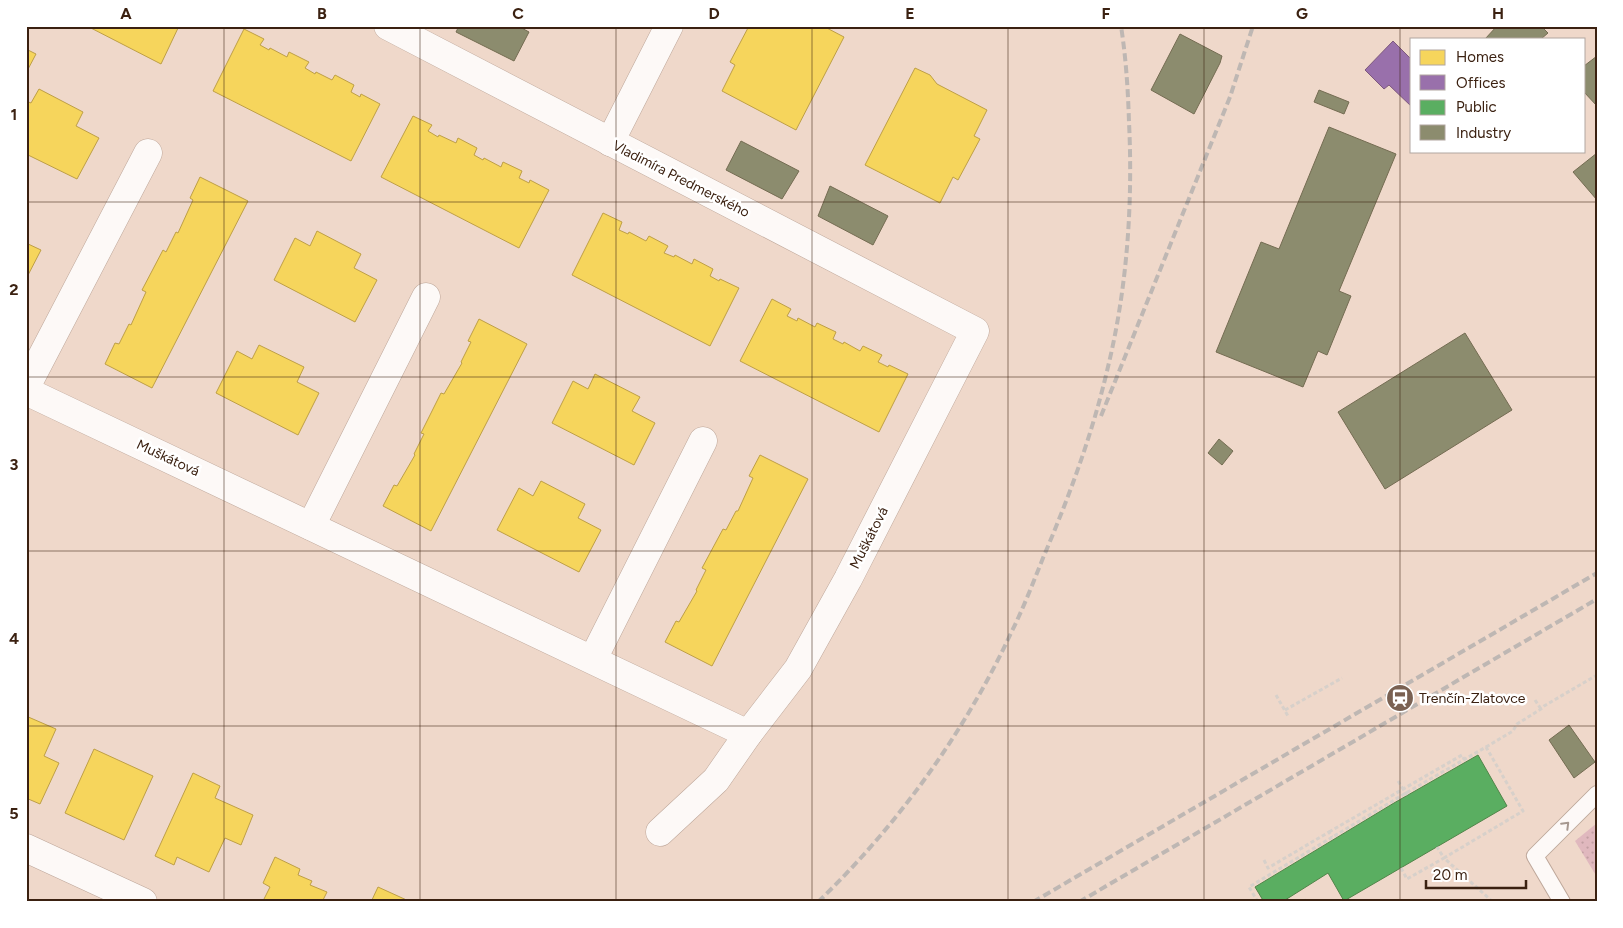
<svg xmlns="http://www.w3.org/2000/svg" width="1623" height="928" viewBox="0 0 1623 928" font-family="Figtree,sans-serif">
	<defs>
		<pattern id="grass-dots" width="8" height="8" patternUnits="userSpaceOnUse" patternTransform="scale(1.25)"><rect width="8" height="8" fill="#e0b8be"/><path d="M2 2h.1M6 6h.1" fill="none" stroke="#c19ea2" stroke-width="1.8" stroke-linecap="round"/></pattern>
	</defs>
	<rect width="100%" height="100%" fill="#efd8ca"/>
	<path fill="url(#grass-dots)" d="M1597,823V877L1575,841Z"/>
	<g fill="#f6d55c" stroke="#be9f46">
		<path d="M87,26H179L161,64Z"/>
		<path d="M749,26H823L844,37L796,130L722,91L735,65L730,62Z"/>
		<path d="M244,29L264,39L260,45L269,50L270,48L287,57L289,52L309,62L305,68L315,74L316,72L332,80L335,75L354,85L351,92L360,97L361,94L380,104L351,161L213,91Z"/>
		<path d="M26,49L36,54L26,73Z"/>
		<path d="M915,68L930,75L937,84L987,110L974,136L980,139L958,180L953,177L940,203L865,165Z"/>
		<path d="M39,89L83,112L76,126L99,138L77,179L26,154V101L31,103Z"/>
		<path d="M413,116L432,125L428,131L438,137L439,135L456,143L458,138L477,148L474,155L483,160L484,158L501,167L503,162L522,171L519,178L529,183L530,180L549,190L519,248L381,177Z"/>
		<path d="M200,177L248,201L152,388L105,364L115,343L119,344L129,324L131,325L146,292L142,290L163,250L166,252L176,232L178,233L193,200L190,198Z"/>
		<path d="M603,213L622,222L619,230L628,234L629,232L646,241L649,236L668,246L664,253L674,257L675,255L692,264L694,259L713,269L710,276L719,281L720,279L739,288L710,346L572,275Z"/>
		<path d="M317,231L361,254L354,268L377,280L355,322L274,280L295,238L310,246Z"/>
		<path d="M26,243L41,250L26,279Z"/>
		<path d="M772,299L791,309L787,316L797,321L798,318L815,327L817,323L836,332L833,339L843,344L844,342L860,351L863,346L882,355L878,362L888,367L889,365L908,374L879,432L740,361Z"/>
		<path d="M479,319L527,344L431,531L383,506L394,485L397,486L415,455L414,454L424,434L421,433L441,393L444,394L462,363L461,362L471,342L468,341Z"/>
		<path d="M259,345L304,367L297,382L319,393L298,435L216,393L237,351L252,359Z"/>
		<path d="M595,374L640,397L632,411L655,423L634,465L552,423L573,381L588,389Z"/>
		<path d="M760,455L808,479L712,666L665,642L676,621L679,622L697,591L696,590L706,570L702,568L723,529L726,530L736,511H738L753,478L749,476Z"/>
		<path d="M541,481L585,504L578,518L601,530L579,572L497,530L519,488L533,496Z"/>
		<path d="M26,716L56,729L44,756L59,763L40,804L26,798Z"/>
		<path d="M94,749L153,776L124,840L65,813Z"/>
		<path d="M193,773L220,786L215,798L253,815L241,845L225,838L209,872L177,857L174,865L155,856Z"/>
		<path d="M275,857L300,869L298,875L312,881L310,885L327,892L322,902L263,901L270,887L263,883Z"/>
		<path d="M378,887L411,902H371Z"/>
	</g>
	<path fill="#9970ab" stroke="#7d587d" d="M1393,41L1412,60V107L1389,85L1384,89L1365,70Z"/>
	<path fill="#5aae61" stroke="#518449" d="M1478,755L1507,806L1344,901L1328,873L1282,902H1264L1255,887L1394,803Z"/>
	<g fill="#8c8c6e" stroke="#746c52">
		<path d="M459,26H518L529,32L514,61L456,32Z"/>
		<path d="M1497,26H1541L1548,33L1541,39H1485Z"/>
		<path d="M1180,34L1222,56L1220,63L1194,114L1151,90Z"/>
		<path d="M1597,56V106L1584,92V66Z"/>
		<path d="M1319,90L1349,102L1344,114L1314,102Z"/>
		<path d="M1329,127L1396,154L1339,291L1351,296L1327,355L1318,351L1303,387L1216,352L1261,242L1279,249Z"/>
		<path d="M741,141L799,171L782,199L726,170Z"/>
		<path d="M1597,153V200L1573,172Z"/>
		<path d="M830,186L888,216L873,245L818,216Z"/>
		<path d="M1465,333L1512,410L1385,489L1338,412Z"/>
		<path d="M1219,439L1233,451L1222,465L1208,453Z"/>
		<path d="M1569,725L1595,762L1574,778L1549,740Z"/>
	</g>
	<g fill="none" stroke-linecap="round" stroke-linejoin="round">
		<g stroke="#bea79a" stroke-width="18">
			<path id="lane" d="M1562,902L1535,856L1597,794"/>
		</g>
		<g stroke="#bea79a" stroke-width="29">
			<g id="street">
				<path d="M388,26L975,331L848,579L798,669L748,734L716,780L660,832"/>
				<path d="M610,142L669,26"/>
				<path d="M26,387L148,153"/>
				<path d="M26,391L748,734"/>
				<path d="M311,526L426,297"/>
				<path d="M593,659L703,441"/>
				<path d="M26,848L143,902"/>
			</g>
		</g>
		<g stroke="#d7d0ca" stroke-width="3" stroke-dasharray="4 2.5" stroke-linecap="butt">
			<path d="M1276,695L1288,716"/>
			<path d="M1535,700L1541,709"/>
			<path d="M1285,710L1342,678"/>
			<path d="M1486,747L1513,731L1517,724L1541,709L1544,706L1597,675"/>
			<path d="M1398,781L1407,795"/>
			<path d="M1329,832L1462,755L1464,759"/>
			<path d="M1264,860L1268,868L1329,832L1332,837"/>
			<path d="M1401,868L1407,879L1444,858L1437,847"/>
			<path d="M1258,902L1249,887L1406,793L1486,747L1523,811L1444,858L1493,902"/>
			<path d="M1303,902L1307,899"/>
		</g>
		<use href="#lane" stroke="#fdf9f7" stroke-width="16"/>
		<use href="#street" stroke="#fdf9f7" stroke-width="28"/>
		<g stroke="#beb7b3" stroke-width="4" stroke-dasharray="8 4" stroke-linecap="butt">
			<path d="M1101,416L1230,97L1253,26"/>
			<path d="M818,902C897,826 965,732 1011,633C1023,609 1033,583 1043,558C1069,497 1092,435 1107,371C1127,290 1133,205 1129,122C1128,90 1126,58 1121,26"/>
			<path d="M1033,902L1597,573"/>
			<path d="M1079,902L1597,599"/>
		</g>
	</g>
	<defs><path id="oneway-chevron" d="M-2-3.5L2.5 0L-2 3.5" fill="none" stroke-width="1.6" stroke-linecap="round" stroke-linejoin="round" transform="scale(1.25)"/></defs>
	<use stroke="#a69890" href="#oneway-chevron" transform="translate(1566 825) rotate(-45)"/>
	<path fill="none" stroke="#3b2111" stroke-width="1" stroke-opacity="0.55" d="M224,26V902M420,26V902M616,26V902M812,26V902M1008,26V902M1204,26V902M1400,26V902M26,202H1597M26,377H1597M26,551H1597M26,726H1597"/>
	<defs>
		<g id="station-disc" transform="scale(1.4375)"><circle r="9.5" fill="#7a6152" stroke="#fff"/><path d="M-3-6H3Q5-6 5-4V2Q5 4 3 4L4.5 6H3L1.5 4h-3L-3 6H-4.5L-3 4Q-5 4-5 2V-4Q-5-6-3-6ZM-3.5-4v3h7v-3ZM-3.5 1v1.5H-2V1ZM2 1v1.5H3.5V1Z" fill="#fff"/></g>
	</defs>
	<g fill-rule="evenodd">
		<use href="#station-disc" x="1400" y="698"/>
	</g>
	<g text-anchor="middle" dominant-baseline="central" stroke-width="5" stroke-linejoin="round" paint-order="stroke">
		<g font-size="14" fill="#3b2111" stroke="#fff">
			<text transform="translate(681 179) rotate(27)">Vladimíra Predmerského</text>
			<text transform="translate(168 458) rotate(25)">Muškátová</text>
			<text transform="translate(869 538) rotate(-63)">Muškátová</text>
		</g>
		<g font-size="14" fill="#3b2111" stroke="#fff" text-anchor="start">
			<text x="1419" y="698">Trenčín-Zlatovce</text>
		</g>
	</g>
	<rect width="1623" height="928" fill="none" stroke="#ffffff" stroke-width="55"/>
	<rect x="1410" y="38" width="175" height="115" fill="#ffffff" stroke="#b1a6a0"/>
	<rect x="1420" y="50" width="25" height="15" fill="#f6d55c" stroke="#b1a6a0"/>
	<text x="1456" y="62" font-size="15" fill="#3b2111">Homes</text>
	<rect x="1420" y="75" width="25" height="15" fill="#9970ab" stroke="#b1a6a0"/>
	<text x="1456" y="88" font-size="15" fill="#3b2111">Offices</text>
	<rect x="1420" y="100" width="25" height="15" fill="#5aae61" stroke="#b1a6a0"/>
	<text x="1456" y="112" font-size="15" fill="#3b2111">Public</text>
	<rect x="1420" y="125" width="25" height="15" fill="#8c8c6e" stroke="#b1a6a0"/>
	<text x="1456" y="138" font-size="15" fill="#3b2111">Industry</text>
	<path d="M1426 880v8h100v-8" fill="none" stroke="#3b2111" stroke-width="2.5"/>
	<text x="1433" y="880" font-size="15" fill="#3b2111" stroke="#ffffff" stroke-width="4" paint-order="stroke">20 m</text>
	<rect x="28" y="28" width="1568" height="872" fill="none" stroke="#3b2111" stroke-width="2"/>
	<g font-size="16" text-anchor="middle" font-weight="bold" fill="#3b2111">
		<text x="126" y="19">A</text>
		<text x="322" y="19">B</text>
		<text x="518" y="19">C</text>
		<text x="714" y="19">D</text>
		<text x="910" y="19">E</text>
		<text x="1106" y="19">F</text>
		<text x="1302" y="19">G</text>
		<text x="1498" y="19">H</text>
		<text x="14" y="120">1</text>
		<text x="14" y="295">2</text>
		<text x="14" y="470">3</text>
		<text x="14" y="644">4</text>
		<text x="14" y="819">5</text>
	</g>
</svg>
